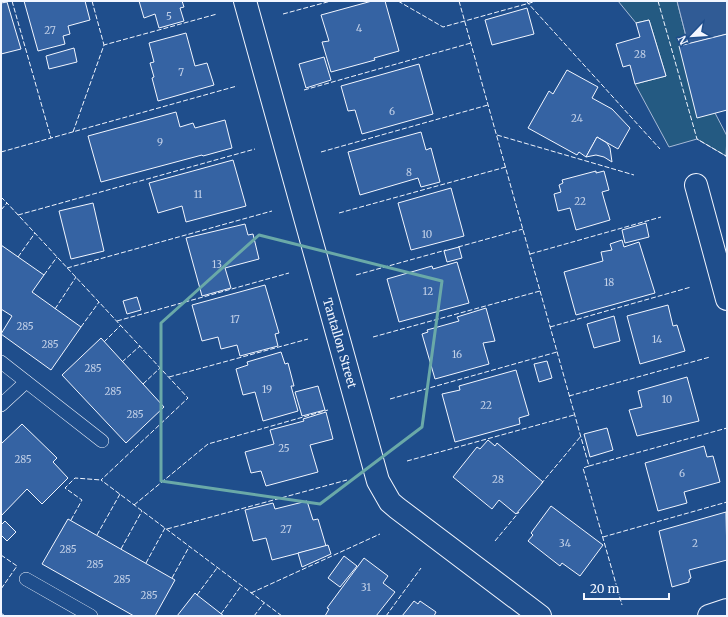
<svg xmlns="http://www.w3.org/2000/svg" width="728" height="617" viewBox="0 0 728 617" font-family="Merriweather,serif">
	<rect width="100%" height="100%" fill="#1f4e8c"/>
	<path fill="#245a82" stroke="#a8bbd7" d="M618,1H677L688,44L715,113L727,136L726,156L697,139L669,147L635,84L666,76L649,20L636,23Z"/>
	<path fill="#305b95" stroke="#a8bbd7" d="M677,1H727V34L688,44Z"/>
	<g fill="#3563a3" stroke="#f2f6ff">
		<path d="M24,1H85L90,20L68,26L70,34L63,36L65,44L38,51Z"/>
		<path d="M139,1H182L184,7L180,8L184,21L159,28L155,14L144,18Z"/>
		<path d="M372,1H385L399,51L374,58L375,60L331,72L322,42L329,41L321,15Z"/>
		<path d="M7,2L21,49L1,54V3Z"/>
		<path d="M527,8L534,34L492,45L485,20Z"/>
		<path d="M649,20L666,76L635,84L630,65L623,67L616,44L640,37L636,23Z"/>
		<path d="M186,33L195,66L207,63L214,85L158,101L152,78L154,77L150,63L154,62L149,43Z"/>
		<path d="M727,34V110L697,118L679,46Z"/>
		<path d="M74,48L77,62L49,69L46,56Z"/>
		<path d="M324,57L331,80L306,88L299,64Z"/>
		<path d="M419,64L433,114L362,134L355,110L348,111L341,86Z"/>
		<path d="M567,70L598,87L592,98L612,109L630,128L618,149L597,137L586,157L579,152L577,155L528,128L549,91L553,94Z"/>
		<path d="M176,112L180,127L193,123L195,128L225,120L232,148L203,156L202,155L101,182L88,136Z"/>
		<path d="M421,132L426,150L431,148L440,182L421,187L418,178L360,195L348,152Z"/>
		<path d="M597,137L607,143L610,148L612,162L604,157L596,155L586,157Z"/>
		<path d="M233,160L246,206L186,222L182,206L158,213L149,183Z"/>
		<path d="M596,171V173L604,171L609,190L602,192L610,220L576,230L570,208L558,211L554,194L561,192L559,185L563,183L562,180Z"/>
		<path d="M451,188L464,236L411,250L398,203Z"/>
		<path d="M93,203L104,251L71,259L59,211Z"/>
		<path d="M646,223L649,237L625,243L622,230Z"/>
		<path d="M245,224L248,235L253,234L259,259L225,268L231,288L202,296L186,238Z"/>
		<path d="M622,240L624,247L639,242L655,293L576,315L564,272L603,261L601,252L612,250L610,244Z"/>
		<path d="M1,245L44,275L32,292L81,327L51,370L1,334L12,316L1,309Z"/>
		<path d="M459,247L462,258L447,262L444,251Z"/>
		<path d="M457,262L469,303L399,322L387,279L432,266L433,269Z"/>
		<path d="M265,285L279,333L275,334L278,346L240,356L237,345L221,349L218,337L202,341L192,305Z"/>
		<path d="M137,297L141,310L127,314L123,301Z"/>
		<path d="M668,305L673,326L677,325L685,351L640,364L627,316Z"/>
		<path d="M486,308L495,341L483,343L489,364L435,379L422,334L428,332L427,330L459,321L457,317Z"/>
		<path d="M614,316L620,341L594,348L587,324Z"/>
		<path d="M101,338L164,407L126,443L62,375Z"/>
		<path d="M281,352L285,364L288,363L294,386H291L298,411L263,421L255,392L243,395L236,369L248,365L247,362Z"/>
		<path d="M547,361L552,378L539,382L534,364Z"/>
		<path d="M516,370L529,415L519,418L520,424L455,442L442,394L460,390L459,386Z"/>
		<path d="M687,377L699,421L637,436L629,410L642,407L638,391Z"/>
		<path d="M318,386L325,410L302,416L295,392Z"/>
		<path d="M326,412L333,439L310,445L318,472L266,486L261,471L251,473L245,452L274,444L270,430L304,421L303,419Z"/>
		<path d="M22,424L57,458L53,462L68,478L42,504L27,489L1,516V444Z"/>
		<path d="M607,428L613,450L590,457L584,434Z"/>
		<path d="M488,440L495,446L497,443L543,482L516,514L499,500L492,509L453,477L477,447L480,449Z"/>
		<path d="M704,446L707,457L713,456L720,482L684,492L687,503L658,511L645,463Z"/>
		<path d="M307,501L313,520L318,519L326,546L272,560L266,538L253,541L245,510L273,503L275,509Z"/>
		<path d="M551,506L603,545L580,576L562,563L560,566L528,541L533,535L531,533Z"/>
		<path d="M726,512L727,560L689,570L691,578L689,579V582L672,587L659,531Z"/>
		<path d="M68,519L175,580L155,616H134L42,564Z"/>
		<path d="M5,521L16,532L7,541L1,535V525Z"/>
		<path d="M328,545L331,554L302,567L298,553Z"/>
		<path d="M344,556L357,566L340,587L328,578Z"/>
		<path d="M364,558L388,576L383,583L395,592L376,616H325L329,609L327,608Z"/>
		<path d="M195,593L197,595L224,616H177Z"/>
		<path d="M414,601L418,604L420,601L436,612L434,616H402Z"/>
	</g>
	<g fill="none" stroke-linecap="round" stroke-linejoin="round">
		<g stroke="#f2f6ff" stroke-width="14">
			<g id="service">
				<path d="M1,362L102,441"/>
				<path d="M1,405L26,382"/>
				<path d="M26,579L91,616"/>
			</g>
		</g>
		<g stroke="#f2f6ff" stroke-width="24">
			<g id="minor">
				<path d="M245,1L378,481L390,502L397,508L540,616"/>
				<path d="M696,185L727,299"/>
				<path d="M709,616L727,610"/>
			</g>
		</g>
		<use href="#service" stroke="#1f4e8c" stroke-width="13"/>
		<use href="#minor" stroke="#1f4e8c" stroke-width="22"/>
		<g stroke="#f2f6ff" stroke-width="1" stroke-dasharray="5 2" stroke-linecap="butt">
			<path d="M12,1L51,138"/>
			<path d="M92,1L104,45"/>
			<path d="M398,1L443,27L537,1"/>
			<path d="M459,1L589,466L583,468L622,605"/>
			<path d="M526,1L660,149"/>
			<path d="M658,1L697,139L726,156L727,158"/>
			<path d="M283,14L331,1"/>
			<path d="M304,90L471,43"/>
			<path d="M73,132L104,45L217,14"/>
			<path d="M497,135L634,175"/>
			<path d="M1,152L237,86"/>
			<path d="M321,152L488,105"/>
			<path d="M1,197L7,203"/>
			<path d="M1,210L7,203L188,398L101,480L282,616"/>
			<path d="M339,213L506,167"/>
			<path d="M18,215L255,149"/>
			<path d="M458,247L523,229"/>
			<path d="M530,254L661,217"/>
			<path d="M18,257L35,233"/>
			<path d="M67,268L272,211"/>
			<path d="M44,275L57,257"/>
			<path d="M356,275L446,250"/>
			<path d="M55,309L76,277"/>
			<path d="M117,321L289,273"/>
			<path d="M81,327L99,302"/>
			<path d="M550,327L691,287"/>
			<path d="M373,337L540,291"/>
			<path d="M104,342L121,325"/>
			<path d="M122,362L140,346"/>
			<path d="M169,377L308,339"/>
			<path d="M143,384L160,368"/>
			<path d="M569,396L710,357"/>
			<path d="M390,399L557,352"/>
			<path d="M407,461L574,415"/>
			<path d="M589,466L727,428"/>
			<path d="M541,484L581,436"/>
			<path d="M134,505L208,444L328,410"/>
			<path d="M71,520L82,500L65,488L75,478L101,480"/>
			<path d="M167,529L347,480"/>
			<path d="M97,535L120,494"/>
			<path d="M603,537L727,502"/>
			<path d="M495,541L519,512"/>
			<path d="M121,549L142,511"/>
			<path d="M1,555L17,566L1,589"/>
			<path d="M146,563L165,528"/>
			<path d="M172,578L189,547"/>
			<path d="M251,593L380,534"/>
			<path d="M197,595L217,568"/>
			<path d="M1,613L5,616"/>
			<path d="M221,614L241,586"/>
			<path d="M254,616L264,603"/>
			<path d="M386,616L421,568"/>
		</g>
	</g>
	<path fill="none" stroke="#6aa9a8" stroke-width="3" stroke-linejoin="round" d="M259,235L442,281L422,427L320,504L161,481V323Z"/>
	<g text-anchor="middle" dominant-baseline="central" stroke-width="3" stroke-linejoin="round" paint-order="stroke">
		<g font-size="10" fill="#c3d1e8">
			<text x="169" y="16">5</text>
			<text x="359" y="28">4</text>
			<text x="50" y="30">27</text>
			<text x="640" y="54">28</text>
			<text x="181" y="72">7</text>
			<text x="392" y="111">6</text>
			<text x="577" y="118">24</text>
			<text x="160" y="142">9</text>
			<text x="409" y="172">8</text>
			<text x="198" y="194">11</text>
			<text x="580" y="201">22</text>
			<text x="427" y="234">10</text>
			<text x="217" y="264">13</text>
			<text x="609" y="282">18</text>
			<text x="428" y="291">12</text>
			<text x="235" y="319">17</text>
			<text x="25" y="326">285</text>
			<text x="657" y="339">14</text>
			<text x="50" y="344">285</text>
			<text x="457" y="354">16</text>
			<text x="93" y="368">285</text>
			<text x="267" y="389">19</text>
			<text x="113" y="391">285</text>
			<text x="667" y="399">10</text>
			<text x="486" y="405">22</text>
			<text x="135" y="414">285</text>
			<text x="284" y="448">25</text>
			<text x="23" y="459">285</text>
			<text x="682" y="473">6</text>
			<text x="498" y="479">28</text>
			<text x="286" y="529">27</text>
			<text x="565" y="543">34</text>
			<text x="695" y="543">2</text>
			<text x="68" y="549">285</text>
			<text x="95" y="564">285</text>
			<text x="122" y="579">285</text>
			<text x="366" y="587">31</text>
			<text x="149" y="595">285</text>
		</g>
		<g font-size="12" fill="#f2f6ff" stroke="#1f4e8c">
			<text transform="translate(340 343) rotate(74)">Tantallon Street</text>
		</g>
	</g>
	<rect width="728" height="617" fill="none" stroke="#f2f6ff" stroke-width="4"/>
	<g transform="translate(692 36) rotate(245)" stroke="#1f4e8c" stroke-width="3" paint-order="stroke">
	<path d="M0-3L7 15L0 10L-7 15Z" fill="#f2f6ff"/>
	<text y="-6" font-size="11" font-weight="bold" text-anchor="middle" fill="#f2f6ff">N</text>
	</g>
	<path d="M584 593v6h85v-6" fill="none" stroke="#f2f6ff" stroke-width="2"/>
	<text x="590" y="593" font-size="12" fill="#f2f6ff" stroke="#1f4e8c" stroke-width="3" paint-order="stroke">20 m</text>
</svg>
